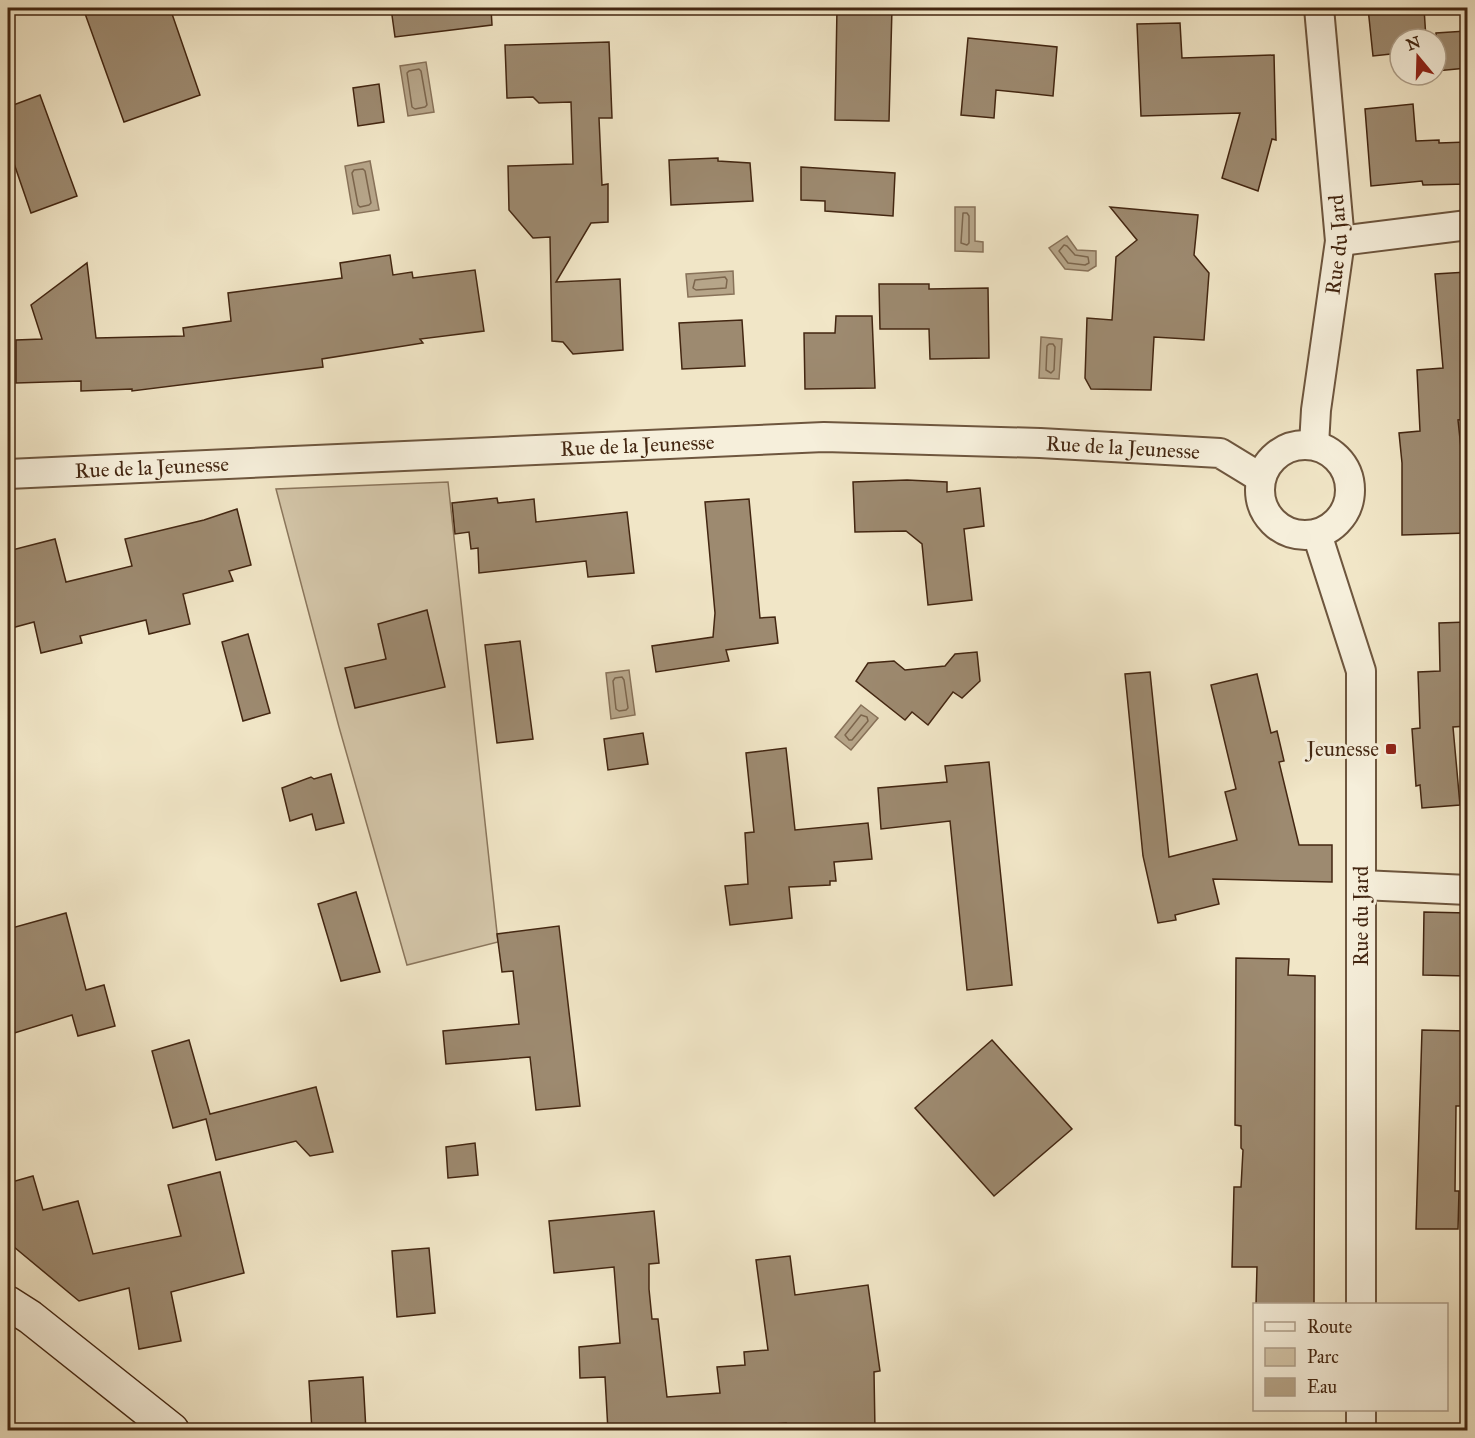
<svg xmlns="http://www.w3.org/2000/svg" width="1475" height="1438" viewBox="0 0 1475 1438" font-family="'IM FELL Great Primer',serif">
	<rect width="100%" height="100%" fill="#f1e6c7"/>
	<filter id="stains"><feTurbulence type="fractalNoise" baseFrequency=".00333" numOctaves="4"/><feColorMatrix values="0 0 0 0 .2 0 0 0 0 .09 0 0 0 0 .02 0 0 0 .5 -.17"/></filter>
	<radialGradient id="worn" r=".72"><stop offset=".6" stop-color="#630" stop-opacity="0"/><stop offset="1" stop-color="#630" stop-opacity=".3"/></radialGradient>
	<path fill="#d3c5a8" stroke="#8b765c" stroke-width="1.5" d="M448,482L498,942L407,965L339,727L276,489Z"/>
	<g fill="#b6a589" stroke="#887259" stroke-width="1.5">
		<path d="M426,62L434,112L408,116L400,66Z"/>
		<path d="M370,161L379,210L353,214L345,166Z"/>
		<path d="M955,207H975V241L983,242V252L955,251Z"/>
		<path d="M1067,236L1077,250L1096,251V266L1088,271L1065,269L1049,248Z"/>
		<path d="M733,271L734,294L688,297L686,274Z"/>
		<path d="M1041,337L1062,339L1059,379L1039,378Z"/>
		<path d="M629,670L635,715L611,719L606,673Z"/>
		<path d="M861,705L878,718L851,750L835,737Z"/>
	</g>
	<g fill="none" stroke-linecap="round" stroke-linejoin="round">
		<g stroke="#7c664d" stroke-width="1.5">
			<path d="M419,69L421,71L427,105L425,107L415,109L412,107L407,73L409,71Z"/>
			<path d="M363,169L365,171L371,203L369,205L360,207L358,205L352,173L354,170Z"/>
			<path d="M963,213H967L969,216V243L967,245L961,243Z"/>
			<path d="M1064,245L1067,246L1075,255L1088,257L1089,263L1085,265L1068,263L1059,251Z"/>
			<path d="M725,277L727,280L726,288L696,290L693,288L695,280Z"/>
			<path d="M1049,344H1053L1055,347L1054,370L1051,373L1046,370L1047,346Z"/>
			<path d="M622,677L624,680L628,708L626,710L619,711L616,709L613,681L615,678Z"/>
			<path d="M861,715L867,717L868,721L852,740H849L845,735Z"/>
		</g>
	</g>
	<g fill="#9d8a70" stroke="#432611" stroke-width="1.5">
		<path d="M83,8H170L200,95L124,122Z"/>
		<path d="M391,8H491L492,25L395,37Z"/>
		<path d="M837,8H892L889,121L835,120Z"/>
		<path d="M1368,8H1424L1426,39H1400V53L1373,56Z"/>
		<path d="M1180,23L1182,58L1274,55L1276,140L1272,139L1258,191L1222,178L1240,113L1141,116L1137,24Z"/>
		<path d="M1466,31L1467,68L1436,71V33Z"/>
		<path d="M968,38L1057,47L1053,96L996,90L994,118L961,115Z"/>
		<path d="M609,42L612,118H599L602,185L608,184V222L591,223L556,282L620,279L623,350L573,354L563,342L552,341L550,237L533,238L509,210L508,166L573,164L571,102L539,103L533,97L507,98L505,45Z"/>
		<path d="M379,84L384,122L358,126L353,88Z"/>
		<path d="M40,95L77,196L31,213L8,146V107Z"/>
		<path d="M1413,104L1416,141L1439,140V143L1467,142V184L1423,185L1422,181L1371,186L1365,109Z"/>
		<path d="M718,158V161L750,163L753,201L671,205L669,160Z"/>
		<path d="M801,167L895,173L893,216L825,211V201L801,200Z"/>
		<path d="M1110,207L1198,215L1194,255L1209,273L1204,340L1154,337L1151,390L1091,389L1085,378L1087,318L1112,320L1116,257L1137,240Z"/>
		<path d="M390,255L393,275L412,272L413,278L475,270L484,331L420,339L423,343L322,359L323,367L132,391V389L81,391V381L16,383V340L42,339L31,305L87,263L96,338L184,336L183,328L231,321L228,293L342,278L340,263Z"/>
		<path d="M1467,272V419L1458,420L1467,505V533L1402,535V463L1399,433L1420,431L1417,370L1443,368L1435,274Z"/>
		<path d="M879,284H929V289L988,288L989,358L930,359L929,329H880Z"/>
		<path d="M836,316H872L875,388L805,389L804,333H835Z"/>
		<path d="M742,320L745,366L682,369L679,323Z"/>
		<path d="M907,480L947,482V492L980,488L984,526L964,529L972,600L928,605L922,544L906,531L855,532L853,482Z"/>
		<path d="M497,498L498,503L534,499L536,522L627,512L634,573L588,577L586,561L479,573L478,548L471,549L469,532L455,534L452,503Z"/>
		<path d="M749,499L760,618L775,617L778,643L726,650L729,661L656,672L652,646L713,637L715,613L705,502Z"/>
		<path d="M237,509L251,565L229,571L233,581L183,594L190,624L149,634L146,620L80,636L82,643L41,653L34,622L8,629V551L55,539L66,582L132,566L125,539L204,520Z"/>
		<path d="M427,610L445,687L355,708L345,668L386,659L378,624Z"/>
		<path d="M1467,622V726L1453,727L1460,805L1422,808L1420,785L1416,786L1412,729L1420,728L1418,672L1440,671L1439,623Z"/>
		<path d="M248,634L270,713L243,721L222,642Z"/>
		<path d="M520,641L533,739L497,743L485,645Z"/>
		<path d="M977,652L980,681L962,698L953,692L928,725L912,712L905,720L856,681L868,663L894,661L905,670L945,666L955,654Z"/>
		<path d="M1150,672L1169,857L1237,840L1225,792L1236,789L1211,685L1257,674L1271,733L1277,731L1284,761L1279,762L1299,845H1332V882L1213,879L1219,904L1175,915L1176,920L1158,923L1143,856L1125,674Z"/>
		<path d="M643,733L648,764L608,770L604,739Z"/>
		<path d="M786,748L795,830L868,823L872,859L834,862L836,881H830V885L789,887L792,918L730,925L725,886L748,884L745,833L754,832L746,753Z"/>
		<path d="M989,762L1012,985L967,990L950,821L881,829L878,788L947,782L945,766Z"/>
		<path d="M331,774L344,823L316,830L312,814L290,821L282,788L311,777L314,779Z"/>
		<path d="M356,892L380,972L341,981L318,904Z"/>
		<path d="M1424,912L1467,913V976L1423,975Z"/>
		<path d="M66,913L86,990L104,985L115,1026L78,1036L72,1015L8,1035V929Z"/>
		<path d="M559,926L580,1106L536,1110L530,1057L446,1064L443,1031L519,1024L513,971L502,972L497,934Z"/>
		<path d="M1236,958L1289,959L1288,975L1315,976L1314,1305H1256L1257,1267H1232L1234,1187H1241L1243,1150L1241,1148V1126L1235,1125Z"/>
		<path d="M1422,1030L1467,1031V1106H1456L1455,1191H1459L1458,1229H1416Z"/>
		<path d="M189,1040L210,1114L316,1087L333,1152L310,1156L296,1141L216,1160L206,1119L173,1128L152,1051Z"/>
		<path d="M992,1040L1072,1129L994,1196L915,1108Z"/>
		<path d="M475,1143L478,1175L448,1178L446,1147Z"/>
		<path d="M220,1172L244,1273L171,1292L181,1341L139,1349L129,1288L79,1301L8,1242V1183L33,1176L43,1210L78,1201L93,1254L181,1236L168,1185Z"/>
		<path d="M654,1211L659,1263L649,1264V1289L652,1319H658L667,1397L720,1393L717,1367L745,1365L744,1352L768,1350L756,1260L790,1256L795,1295L868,1285L880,1371L874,1372L875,1431H802L801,1427H786V1423L686,1431H608L605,1377L580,1378L579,1347L620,1343L614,1267L554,1273L549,1221Z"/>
		<path d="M429,1248L435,1313L397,1317L392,1251Z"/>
		<path d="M363,1377L366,1431H312L309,1381Z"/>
	</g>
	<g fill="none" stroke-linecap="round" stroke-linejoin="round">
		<g stroke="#6e563e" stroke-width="32">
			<g id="street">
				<path d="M1340,241L1468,225"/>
				<circle cx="1305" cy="490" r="45"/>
				<path id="s1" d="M1314,445L1316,410L1340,241L1319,8"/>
				<path id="s2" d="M8,474L824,437L1040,443L1220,453L1261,478"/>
				<path d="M1317,534L1361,671V1304"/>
				<path d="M1362,885L1468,890"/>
				<path d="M1361,1430V1410"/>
			</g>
		</g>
		<g stroke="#432611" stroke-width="36">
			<path id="secondary" d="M8,1303L30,1317L172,1430"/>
		</g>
		<use href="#street" stroke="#f6efdb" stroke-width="28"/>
		<use href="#secondary" stroke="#f6efdb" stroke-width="33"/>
	</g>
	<rect fill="#8f2418" stroke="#f6efdb" stroke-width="2" x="1385" y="743" width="12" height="12" rx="3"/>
	<g text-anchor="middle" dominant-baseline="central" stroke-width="6" stroke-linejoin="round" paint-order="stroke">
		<g font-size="21" fill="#432611" stroke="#f6efdb">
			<text stroke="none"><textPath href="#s1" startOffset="202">Rue du Jard</textPath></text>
			<text stroke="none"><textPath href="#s2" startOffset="630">Rue de la Jeunesse</textPath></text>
			<text stroke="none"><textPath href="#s2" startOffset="1116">Rue de la Jeunesse</textPath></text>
			<text stroke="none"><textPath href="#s2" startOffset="144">Rue de la Jeunesse</textPath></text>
			<text transform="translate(1361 916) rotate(-90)">Rue du Jard</text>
		</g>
		<g font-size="21" fill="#432611" stroke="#f6efdb" text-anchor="end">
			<text x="1379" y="749">Jeunesse</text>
		</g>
	</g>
	<rect width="1475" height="1438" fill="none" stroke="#f1e6c7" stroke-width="30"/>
	<rect x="9" y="9" width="1457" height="1420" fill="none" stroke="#432611" stroke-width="3"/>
	<rect x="15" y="15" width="1445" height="1408" fill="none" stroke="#432611" stroke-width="1.5"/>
	<rect x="1253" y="1303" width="195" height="108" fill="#f6efdb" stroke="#ae9f8a" stroke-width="1.5"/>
	<rect x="1265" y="1322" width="30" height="9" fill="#f6efdb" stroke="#ae9f8a" stroke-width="1.5"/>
	<text x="1307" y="1333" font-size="18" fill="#432611">Route</text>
	<rect x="1265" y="1348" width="30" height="18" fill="#d3c5a8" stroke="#ae9f8a" stroke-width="1.5"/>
	<text x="1307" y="1363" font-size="18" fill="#432611">Parc</text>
	<rect x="1265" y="1378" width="30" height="18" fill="#b6a589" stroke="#ae9f8a" stroke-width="1.5"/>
	<text x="1307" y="1393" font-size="18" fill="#432611">Eau</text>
	<g transform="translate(1418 57) rotate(341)"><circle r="28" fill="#f6efdb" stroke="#ae9f8a" stroke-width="1.5"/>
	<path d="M0-4.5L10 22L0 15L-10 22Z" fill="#8f2418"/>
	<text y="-9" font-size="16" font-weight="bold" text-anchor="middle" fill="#432611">N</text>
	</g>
	<rect width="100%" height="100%" filter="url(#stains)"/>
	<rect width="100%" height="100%" fill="url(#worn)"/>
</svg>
